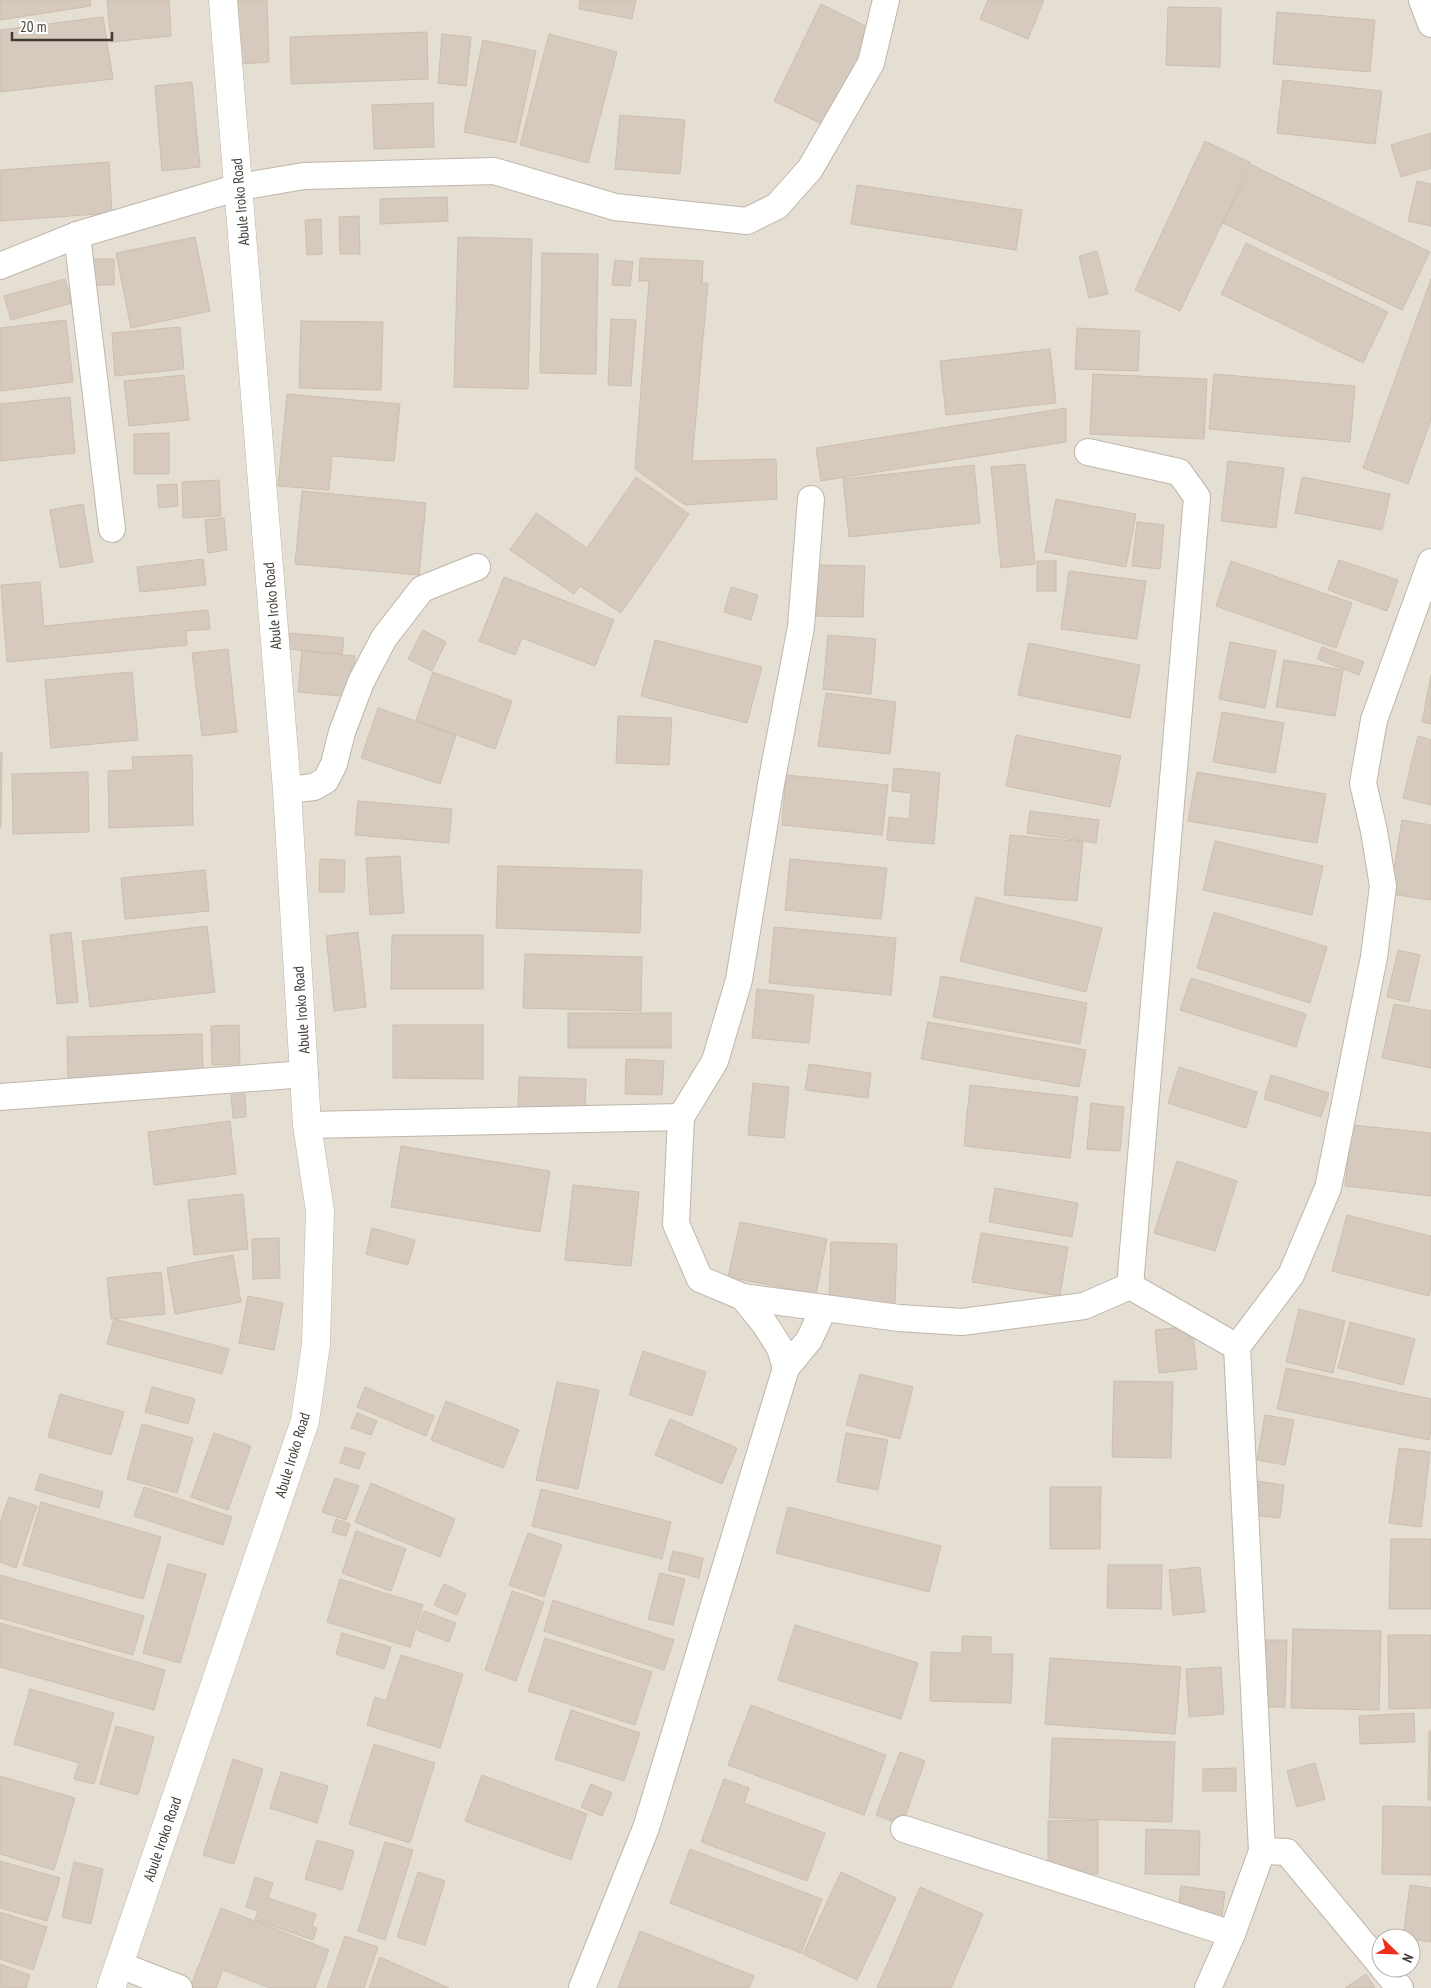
<svg xmlns="http://www.w3.org/2000/svg" width="1431" height="1988" viewBox="0 0 1431 1988" font-family="'PT Sans Narrow',sans-serif">
	<rect width="100%" height="100%" fill="#f1ece4"/>
	<path fill="#e5ded3" fill-rule="evenodd" d="M0,0H1431V1988H0ZM1381,1938H1411V1968H1381Z"/>
	<g fill="#d5cabd" stroke="#cdbfae">
		<path d="M0,0H90L91,6L0,20Z"/>
		<path d="M107,0H169L171,36L111,42Z"/>
		<path d="M238,0H267L269,62L240,64Z"/>
		<path d="M580,0H636L632,19L579,9Z"/>
		<path d="M988,0H1044L1028,39L980,19Z"/>
		<path d="M821,4L876,31L830,128L774,101Z"/>
		<path d="M1168,7L1221,8L1220,67L1166,65Z"/>
		<path d="M1277,12L1375,20L1370,72L1273,64Z"/>
		<path d="M103,17L113,79L0,92V30Z"/>
		<path d="M427,32L428,79L291,84L290,37Z"/>
		<path d="M442,34L471,37L466,86L438,83Z"/>
		<path d="M549,34L617,52L588,163L520,145Z"/>
		<path d="M483,40L536,51L516,143L464,132Z"/>
		<path d="M1283,80L1382,91L1375,144L1277,133Z"/>
		<path d="M192,82L200,167L162,171L155,86Z"/>
		<path d="M433,103L434,147L374,149L372,105Z"/>
		<path d="M620,115L685,120L680,174L615,169Z"/>
		<path d="M1431,133V168L1401,177L1391,145Z"/>
		<path d="M1205,141L1251,163L1180,311L1135,290Z"/>
		<path d="M109,162L112,213L0,221V170Z"/>
		<path d="M1252,165L1430,252L1402,310L1223,223Z"/>
		<path d="M1417,181L1431,184V226L1408,221Z"/>
		<path d="M857,185L1022,210L1016,250L851,224Z"/>
		<path d="M447,197L448,221L380,224V199Z"/>
		<path d="M359,216L360,254H340L339,217Z"/>
		<path d="M321,219L322,254L307,255L305,220Z"/>
		<path d="M195,237L210,311L131,328L116,253Z"/>
		<path d="M458,237L532,239L528,389L454,387Z"/>
		<path d="M1246,243L1388,312L1363,363L1221,294Z"/>
		<path d="M1097,251L1108,294L1089,298L1079,256Z"/>
		<path d="M542,253L598,254L596,374L540,373Z"/>
		<path d="M640,258L703,261L702,283H708L692,461L776,459L777,499L685,505L635,469L649,281H639Z"/>
		<rect x="91" y="259" width="23" height="26"/>
		<path d="M615,260L633,262L630,286L612,285Z"/>
		<path d="M65,279L72,303L11,320L4,296Z"/>
		<path d="M1431,279V420L1408,484L1363,468Z"/>
		<path d="M611,319L636,320L631,386L608,385Z"/>
		<path d="M66,320L73,382L0,391V328Z"/>
		<path d="M301,321L383,322L381,390L299,388Z"/>
		<path d="M180,327L184,369L115,376L112,333Z"/>
		<path d="M1077,328L1140,331L1138,371L1075,369Z"/>
		<path d="M1050,349L1056,403L946,415L940,361Z"/>
		<path d="M1093,374L1207,379L1204,439L1090,434Z"/>
		<path d="M1214,374L1355,386L1350,442L1209,429Z"/>
		<path d="M184,375L189,420L129,426L124,381Z"/>
		<path d="M287,394L400,404L394,461L332,456L329,490L278,486Z"/>
		<path d="M70,397L75,453L0,461V404Z"/>
		<path d="M1066,408V442L821,481L816,448Z"/>
		<path d="M169,433V474H134V434Z"/>
		<path d="M1228,461L1284,468L1276,528L1221,521Z"/>
		<path d="M1025,464L1035,564L1001,568L991,467Z"/>
		<path d="M974,465L980,523L849,537L843,479Z"/>
		<path d="M636,477L689,514L621,613L580,586L574,594L510,550L536,513L587,548Z"/>
		<path d="M1302,477L1390,494L1382,530L1295,513Z"/>
		<path d="M219,480L221,516L183,518L182,482Z"/>
		<path d="M177,484L178,506L159,508L157,485Z"/>
		<path d="M302,491L426,503L419,575L295,564Z"/>
		<path d="M1056,499L1136,514L1126,567L1045,552Z"/>
		<path d="M83,504L93,562L60,568L50,510Z"/>
		<path d="M224,518L227,550L208,553L205,520Z"/>
		<path d="M1137,522L1164,525L1160,569L1132,566Z"/>
		<path d="M203,559L206,585L140,592L137,567Z"/>
		<path d="M1339,560L1398,580L1387,611L1328,590Z"/>
		<rect x="1037" y="561" width="19" height="30"/>
		<path d="M1231,561L1352,603L1336,648L1216,606Z"/>
		<path d="M817,565L865,566L863,617L815,616Z"/>
		<path d="M1069,571L1146,581L1137,639L1061,629Z"/>
		<path d="M504,577L614,620L595,666L522,638L515,655L479,641Z"/>
		<path d="M40,582L44,626L208,610L210,629L186,631L187,645L7,662L1,585Z"/>
		<path d="M731,587L758,595L751,620L724,612Z"/>
		<path d="M423,630L446,642L432,671L408,659Z"/>
		<path d="M290,633L344,638L342,654L288,649Z"/>
		<path d="M828,635L876,639L871,694L823,689Z"/>
		<path d="M655,640L762,667L747,723L641,696Z"/>
		<path d="M1230,642L1276,651L1265,708L1219,699Z"/>
		<path d="M1029,643L1140,665L1130,718L1018,695Z"/>
		<path d="M1322,647L1364,662L1359,675L1317,659Z"/>
		<path d="M228,649L237,732L202,736L192,653Z"/>
		<path d="M302,651L355,656L351,697L298,692Z"/>
		<path d="M1284,660L1343,670L1335,716L1276,707Z"/>
		<path d="M132,672L138,740L51,748L45,680Z"/>
		<path d="M433,672L512,701L495,749L416,720Z"/>
		<path d="M1431,675V724L1422,722Z"/>
		<path d="M826,693L896,702L890,754L818,746Z"/>
		<path d="M378,708L456,735L440,784L361,758Z"/>
		<path d="M1222,712L1284,723L1275,773L1213,762Z"/>
		<path d="M618,716L672,718L669,765L616,763Z"/>
		<path d="M1016,735L1121,756L1110,807L1006,786Z"/>
		<path d="M1418,736L1431,740V805L1403,798Z"/>
		<path d="M0,753H2L1,827H0Z"/>
		<path d="M192,755L193,825L109,828L108,771L133,770L132,757Z"/>
		<path d="M894,768L940,773L934,844L887,840L889,817L909,819L911,793L892,791Z"/>
		<path d="M88,772L89,832L13,834L12,774Z"/>
		<path d="M1197,772L1326,794L1317,843L1188,821Z"/>
		<path d="M786,775L888,785L882,835L782,825Z"/>
		<path d="M358,801L452,809L449,843L355,835Z"/>
		<path d="M1030,811L1099,820L1096,843L1027,833Z"/>
		<path d="M1402,820L1431,825V900L1390,894Z"/>
		<path d="M1010,835L1083,842L1077,901L1004,895Z"/>
		<path d="M1215,841L1323,866L1312,915L1203,890Z"/>
		<path d="M400,856L404,913L370,915L366,858Z"/>
		<path d="M320,859L345,860L344,892H319Z"/>
		<path d="M790,859L887,868L881,919L785,910Z"/>
		<path d="M498,866L642,870L640,933L496,928Z"/>
		<path d="M205,870L209,911L125,919L121,878Z"/>
		<path d="M976,897L1102,928L1086,992L960,961Z"/>
		<path d="M1214,912L1327,947L1310,1003L1197,968Z"/>
		<path d="M207,926L215,992L90,1007L82,941Z"/>
		<path d="M774,927L896,938L891,995L769,983Z"/>
		<path d="M71,932L78,1002L57,1004L50,935Z"/>
		<path d="M358,932L366,1007L334,1011L326,936Z"/>
		<path d="M392,935H483V989H391Z"/>
		<path d="M1398,950L1420,955L1409,1002L1387,997Z"/>
		<path d="M525,954L642,957L641,1011L523,1008Z"/>
		<path d="M941,976L1087,1003L1080,1044L933,1017Z"/>
		<path d="M1191,978L1306,1014L1296,1047L1180,1010Z"/>
		<path d="M757,989L814,995L809,1043L752,1038Z"/>
		<path d="M1394,1004L1431,1011V1068L1382,1058Z"/>
		<rect x="568" y="1013" width="103" height="35"/>
		<path d="M928,1022L1086,1050L1079,1087L921,1059Z"/>
		<path d="M239,1025L240,1064L212,1065L211,1026Z"/>
		<path d="M393,1025H483V1079L393,1078Z"/>
		<path d="M202,1034L203,1075L68,1079L67,1037Z"/>
		<path d="M626,1059L664,1061L662,1095L625,1094Z"/>
		<path d="M809,1064L871,1073L868,1098L805,1090Z"/>
		<path d="M1179,1067L1257,1092L1246,1128L1168,1103Z"/>
		<path d="M1271,1075L1329,1093L1321,1117L1264,1099Z"/>
		<path d="M519,1077L586,1079L585,1111L518,1109Z"/>
		<path d="M753,1083L789,1087L784,1138L748,1135Z"/>
		<path d="M970,1085L1078,1097L1070,1158L964,1146Z"/>
		<path d="M245,1094L246,1117L233,1118L231,1095Z"/>
		<path d="M1091,1103L1124,1107L1120,1151L1087,1149Z"/>
		<path d="M230,1121L236,1174L154,1185L148,1132Z"/>
		<path d="M1352,1125L1431,1133V1196L1345,1186Z"/>
		<path d="M401,1146L550,1171L540,1232L391,1207Z"/>
		<path d="M1177,1161L1237,1181L1215,1251L1154,1233Z"/>
		<path d="M573,1185L639,1192L631,1266L565,1260Z"/>
		<path d="M995,1188L1078,1203L1072,1237L989,1222Z"/>
		<path d="M243,1194L248,1249L194,1255L188,1200Z"/>
		<path d="M1347,1215L1431,1236V1287L1429,1296L1332,1271Z"/>
		<path d="M740,1222L827,1239L816,1294L728,1277Z"/>
		<path d="M372,1228L415,1240L408,1265L366,1254Z"/>
		<path d="M981,1233L1068,1247L1060,1296L972,1282Z"/>
		<path d="M279,1238L280,1278L253,1279L252,1239Z"/>
		<path d="M831,1242L897,1244L895,1304L829,1303Z"/>
		<path d="M233,1255L241,1302L175,1314L167,1268Z"/>
		<path d="M161,1272L165,1314L111,1319L107,1278Z"/>
		<path d="M248,1296L283,1303L274,1350L239,1343Z"/>
		<path d="M1299,1309L1345,1321L1333,1373L1286,1362Z"/>
		<path d="M114,1319L229,1349L222,1374L107,1344Z"/>
		<path d="M1350,1322L1415,1339L1403,1385L1338,1368Z"/>
		<path d="M1192,1326L1197,1369L1159,1373L1155,1330Z"/>
		<path d="M643,1351L706,1372L692,1416L629,1395Z"/>
		<path d="M1286,1368L1431,1399V1430L1429,1440L1277,1409Z"/>
		<path d="M860,1374L913,1387L900,1439L846,1425Z"/>
		<path d="M1114,1381L1173,1382L1171,1458L1112,1457Z"/>
		<path d="M557,1382L599,1390L578,1489L536,1480Z"/>
		<path d="M152,1387L195,1399L188,1424L145,1412Z"/>
		<path d="M365,1387L434,1416L426,1436L357,1407Z"/>
		<path d="M60,1394L124,1412L111,1455L48,1437Z"/>
		<path d="M446,1401L519,1430L503,1468L431,1440Z"/>
		<path d="M357,1413L377,1421L371,1435L351,1428Z"/>
		<path d="M1265,1415L1294,1420L1285,1465L1257,1460Z"/>
		<path d="M670,1419L737,1448L722,1484L655,1455Z"/>
		<path d="M142,1424L193,1438L177,1493L127,1479Z"/>
		<path d="M214,1433L251,1446L228,1510L191,1497Z"/>
		<path d="M846,1433L888,1440L878,1490L837,1482Z"/>
		<path d="M345,1447L365,1453L359,1469L340,1463Z"/>
		<path d="M1399,1448L1430,1452L1421,1527L1389,1523Z"/>
		<path d="M40,1474L103,1492L99,1508L35,1490Z"/>
		<path d="M335,1478L359,1486L346,1520L322,1512Z"/>
		<path d="M1256,1481L1284,1485L1280,1518L1252,1515Z"/>
		<path d="M371,1483L455,1519L440,1557L355,1522Z"/>
		<path d="M144,1487L232,1517L223,1545L134,1516Z"/>
		<path d="M1050,1487H1101L1100,1549H1050Z"/>
		<path d="M541,1489L671,1522L662,1559L532,1526Z"/>
		<path d="M9,1497L37,1506L16,1568L0,1562V1523Z"/>
		<path d="M41,1502L161,1537L143,1599L23,1565Z"/>
		<path d="M788,1507L941,1546L929,1592L776,1553Z"/>
		<path d="M336,1519L350,1524L346,1536L332,1532Z"/>
		<path d="M356,1531L406,1549L391,1591L342,1573Z"/>
		<path d="M528,1533L562,1545L544,1597L509,1585Z"/>
		<path d="M1391,1539H1431V1609H1389Z"/>
		<path d="M673,1551L703,1558L699,1578L668,1570Z"/>
		<path d="M168,1564L206,1574L180,1663L143,1653Z"/>
		<path d="M1108,1565H1162L1161,1609L1107,1608Z"/>
		<path d="M1200,1567L1205,1612L1173,1615L1169,1570Z"/>
		<path d="M660,1573L685,1579L673,1625L648,1619Z"/>
		<path d="M0,1575L144,1616L133,1655L0,1618Z"/>
		<path d="M340,1579L423,1605L410,1647L327,1622Z"/>
		<path d="M444,1584L466,1594L457,1615L434,1605Z"/>
		<path d="M512,1591L544,1602L516,1681L485,1670Z"/>
		<path d="M553,1600L674,1640L664,1670L544,1631Z"/>
		<path d="M424,1611L456,1623L449,1642L417,1630Z"/>
		<path d="M0,1623L165,1670L154,1710L0,1667Z"/>
		<path d="M795,1625L918,1663L901,1719L778,1680Z"/>
		<path d="M1293,1629L1381,1631L1379,1710L1291,1708Z"/>
		<path d="M342,1633L391,1647L384,1669L336,1654Z"/>
		<path d="M1388,1635H1431V1708L1389,1709Z"/>
		<path d="M962,1636L991,1637V1654H1013L1011,1703L930,1701L931,1652L962,1653Z"/>
		<path d="M545,1638L652,1672L635,1725L528,1691Z"/>
		<path d="M1266,1640H1287L1285,1707H1264Z"/>
		<path d="M401,1655L463,1674L440,1748L367,1725L375,1697L386,1701Z"/>
		<path d="M1050,1658L1181,1667L1175,1734L1045,1724Z"/>
		<path d="M1221,1667L1224,1714L1189,1717L1186,1669Z"/>
		<path d="M30,1689L114,1713L94,1784L74,1779L79,1763L14,1744Z"/>
		<path d="M751,1705L886,1755L864,1815L728,1765Z"/>
		<path d="M571,1710L640,1733L624,1781L555,1759Z"/>
		<path d="M1414,1713L1415,1742L1360,1744L1359,1716Z"/>
		<path d="M116,1726L154,1737L138,1795L100,1784Z"/>
		<path d="M1429,1731H1431V1800H1428Z"/>
		<path d="M1052,1738L1175,1742L1172,1822L1049,1818Z"/>
		<path d="M374,1744L435,1763L410,1843L349,1824Z"/>
		<path d="M900,1752L925,1761L902,1825L876,1815Z"/>
		<path d="M233,1759L263,1769L234,1864L203,1855Z"/>
		<path d="M1315,1763L1325,1799L1297,1807L1287,1771Z"/>
		<path d="M1236,1768V1791H1203V1769Z"/>
		<path d="M281,1772L328,1786L317,1823L270,1808Z"/>
		<path d="M482,1775L587,1814L571,1860L465,1821Z"/>
		<path d="M0,1776L75,1798L54,1870L0,1854Z"/>
		<path d="M724,1779L749,1788L744,1803L825,1833L807,1881L701,1842Z"/>
		<path d="M591,1784L612,1793L602,1816L581,1807Z"/>
		<path d="M1383,1806L1431,1807V1875L1382,1874Z"/>
		<path d="M1098,1820V1874H1048V1821Z"/>
		<path d="M1146,1829L1200,1831L1199,1875L1145,1874Z"/>
		<path d="M317,1840L354,1851L342,1890L305,1879Z"/>
		<path d="M385,1842L413,1850L385,1940L358,1931Z"/>
		<path d="M690,1849L822,1899L801,1953L670,1903Z"/>
		<path d="M0,1861L60,1878L47,1921L0,1908Z"/>
		<path d="M74,1862L103,1869L91,1924L62,1917Z"/>
		<path d="M418,1872L445,1881L425,1945L397,1937Z"/>
		<path d="M841,1872L896,1898L857,1980L803,1954Z"/>
		<path d="M255,1877L273,1883L268,1898L316,1914L312,1926L317,1928L313,1940L255,1920L258,1911L246,1907Z"/>
		<path d="M1410,1885L1431,1888V1942L1403,1938Z"/>
		<path d="M1181,1886L1225,1892L1222,1917L1178,1912Z"/>
		<path d="M920,1887L983,1914L951,1988H877Z"/>
		<path d="M221,1908L329,1950L315,1988H270L223,1970L216,1988H190Z"/>
		<path d="M0,1912L47,1927L33,1970L0,1959Z"/>
		<path d="M640,1931L754,1976L749,1988H618Z"/>
		<path d="M345,1936L378,1947L364,1988H327Z"/>
		<path d="M380,1957L449,1988H369Z"/>
		<path d="M0,1964L30,1975L26,1988H0Z"/>
		<path d="M1366,1974L1375,1988H1345Z"/>
	</g>
	<g fill="none" stroke-linecap="round" stroke-linejoin="round">
		<g stroke="#bfb6ab" stroke-width="28">
			<g id="minor">
				<path d="M1422,0L1431,24"/>
				<path d="M77,235L112,529"/>
				<path d="M0,266L77,235L239,187L304,176L494,171L615,207L747,221L777,206L810,169L871,63L886,0"/>
				<path d="M1088,452L1179,472L1197,497L1130,1286"/>
				<path d="M811,499L801,627L771,784L739,980L715,1061L681,1117L676,1224L700,1279L743,1297L899,1318L962,1322L1084,1306L1130,1286L1237,1347"/>
				<path d="M287,790L314,787L326,780L334,764L342,732L361,682L384,638L422,589L477,567"/>
				<path d="M0,1097L305,1074"/>
				<path d="M307,1125L681,1117"/>
				<path d="M743,1297L764,1323L780,1348L786,1368"/>
				<path d="M904,1829L1232,1934"/>
				<path d="M1262,1851L1287,1852L1381,1965"/>
				<path d="M120,1965L179,1988"/>
				<path d="M1383,1968L1400,1988"/>
				<path d="M582,1988L646,1828L786,1368L809,1340L824,1308"/>
				<path d="M1208,1988L1232,1934L1262,1851L1237,1347L1291,1275L1328,1188L1374,957L1383,886L1374,831L1363,783L1374,720L1431,562"/>
			</g>
		</g>
		<g stroke="#bfb6ab" stroke-width="29">
			<path id="tertiary" d="M111,1988L305,1421L316,1344L320,1211L307,1125L287,790L223,0"/>
		</g>
		<use href="#minor" stroke="#fff" stroke-width="26"/>
		<use href="#tertiary" stroke="#fff" stroke-width="28"/>
	</g>
	<g text-anchor="middle" dominant-baseline="central" stroke-width="5" stroke-linejoin="round" paint-order="stroke">
		<g font-size="15" fill="#433c35" stroke="#fff">
			<text transform="translate(240 202) rotate(-95)">Abule Iroko Road</text>
			<text transform="translate(272 606) rotate(-95)">Abule Iroko Road</text>
			<text transform="translate(301 1010) rotate(-94)">Abule Iroko Road</text>
			<text transform="translate(292 1455) rotate(-73)">Abule Iroko Road</text>
			<text transform="translate(162 1839) rotate(-71)">Abule Iroko Road</text>
		</g>
	</g>
	<g transform="translate(1396 1953) rotate(113)"><circle r="24" fill="#ffffff" stroke="#b4b1ae"/>
	<path d="M0-4L9 19L0 12L-9 19Z" fill="#ef2f1e"/>
	<text y="-8" font-size="14" font-weight="bold" text-anchor="middle" fill="#433c35">N</text>
	</g>
	<path d="M12 32v8h100v-8" fill="none" stroke="#433c35" stroke-width="2.5"/>
	<text x="20" y="32" font-size="15" fill="#433c35" stroke="#ffffff" stroke-width="4" paint-order="stroke">20 m</text>
</svg>
